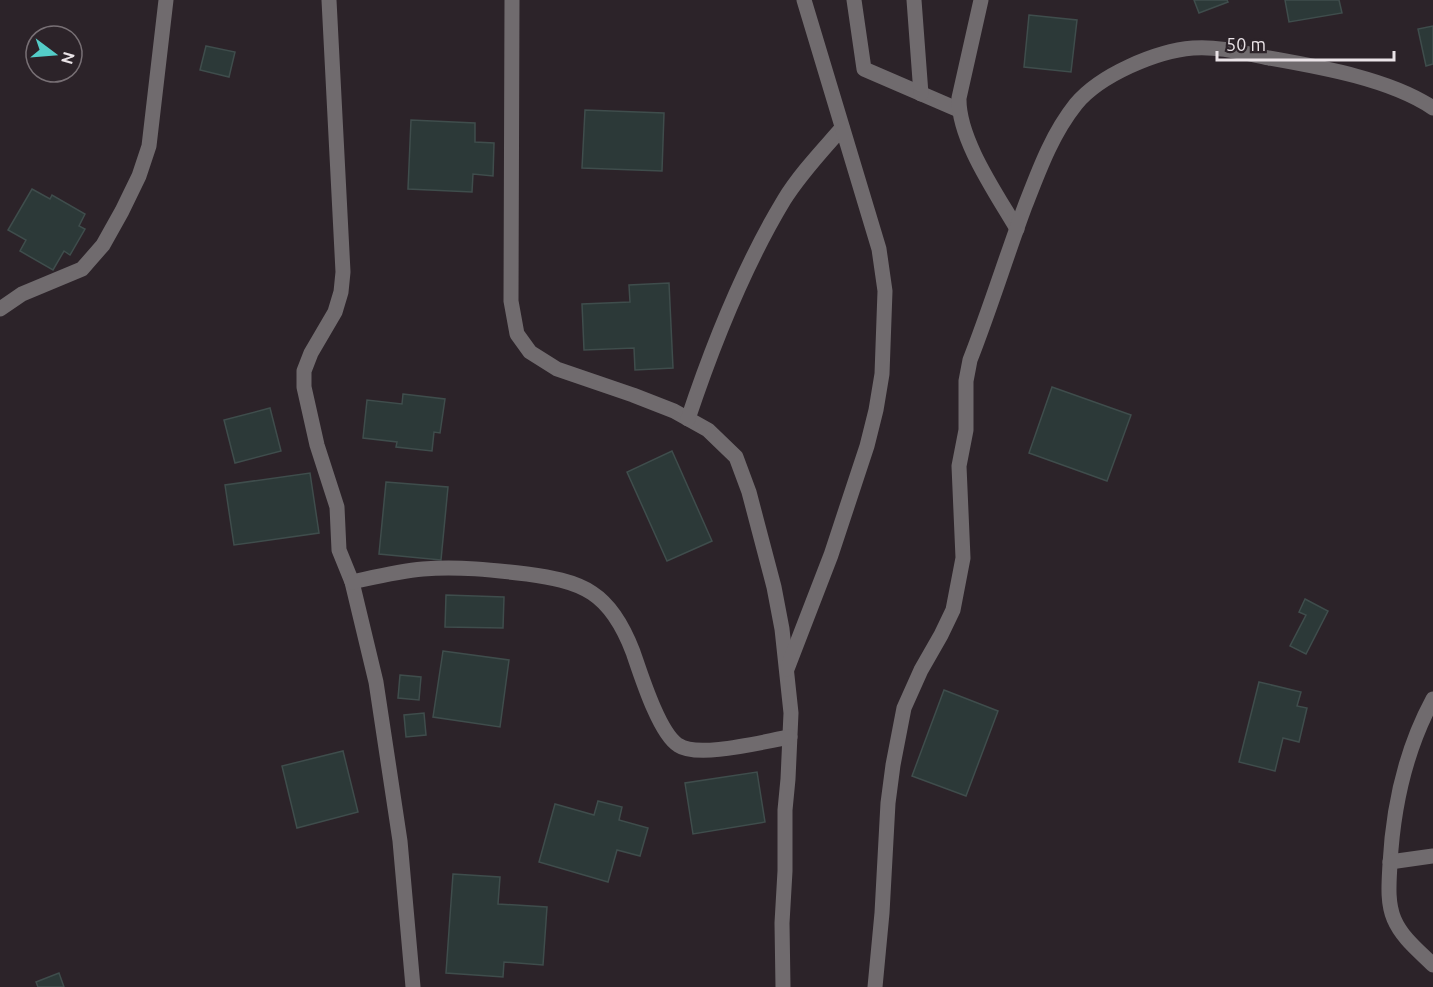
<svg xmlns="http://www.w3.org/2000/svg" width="1433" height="987" viewBox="0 0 1433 987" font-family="Ubuntu,sans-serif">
	<rect width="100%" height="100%" fill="#2c2329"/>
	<g fill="#2c3938" stroke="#3f4d4c" stroke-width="1.5">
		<path d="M1194,0H1227L1228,2L1199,13Z"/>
		<path d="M1285,0H1339L1342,13L1289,22Z"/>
		<path d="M1029,15L1077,20L1071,72L1024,67Z"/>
		<path d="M1433,26V64L1426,66L1418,29Z"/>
		<path d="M206,46L235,52L229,77L200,70Z"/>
		<path d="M585,110L664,113L662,171L582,168Z"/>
		<path d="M411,120L475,123V142L494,143L493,176L473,174L472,192L408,189Z"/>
		<path d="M32,189L50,199L52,195L85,214L79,226L85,229L70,255L64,251L53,270L20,251L26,240L8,230Z"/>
		<path d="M669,283L673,368L635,370L634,348L584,350L582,304L630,302L629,285Z"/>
		<path d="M1052,387L1131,415L1107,481L1029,453Z"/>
		<path d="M403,394L445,399L440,433L434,432L432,451L396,447L397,442L363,438L367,400L402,404Z"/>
		<path d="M270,408L281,451L235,463L224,420Z"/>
		<path d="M672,451L712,541L667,561L627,472Z"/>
		<path d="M310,473L319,533L234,545L225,485Z"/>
		<path d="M386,482L448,487L441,560L379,554Z"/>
		<path d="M446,595L504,597L503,628L445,627Z"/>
		<path d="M1305,599L1328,611L1306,654L1290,646L1306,615L1299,612Z"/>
		<path d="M443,651L509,660L500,727L433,717Z"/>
		<path d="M400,675L421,677L419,700L398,698Z"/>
		<path d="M1259,682L1301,692L1297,706L1307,708L1299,742L1283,738L1275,771L1239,762Z"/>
		<path d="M944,690L998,711L966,796L912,776Z"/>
		<path d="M424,713L426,735L406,737L404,715Z"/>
		<path d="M343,751L358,812L297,828L282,766Z"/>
		<path d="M757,772L765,822L693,834L685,783Z"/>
		<path d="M598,801L622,807L619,820L648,828L640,856L617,850L608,882L539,862L555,804L594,815Z"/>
		<path d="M453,874L500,877L498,904L547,907L543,965L504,962L503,977L446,973Z"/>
		<path d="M59,973L64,987H38L36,982Z"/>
	</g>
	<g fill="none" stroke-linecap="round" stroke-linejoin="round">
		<g stroke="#706b6e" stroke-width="15">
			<path d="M329,0L343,272L341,292L335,312L311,353L304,371V387L317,445L337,507L339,550L352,582L376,682L400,841L413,987"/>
			<path d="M512,0L511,301L517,334L530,352L557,369L633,395L674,411L708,430L736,457L749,492L774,587L782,629L791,713L788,779L785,810V871L782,923L783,987"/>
			<path d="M854,0L864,69L959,110"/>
			<path d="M914,0L921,94"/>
			<path d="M981,0L959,98C958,139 996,193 1017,229"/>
			<path d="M0,309L22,294L82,269L103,245L122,211L139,176L149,146L166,0"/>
			<path d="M688,419C713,344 743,268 784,200C800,174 822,151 842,128"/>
			<path d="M352,582C375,577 399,571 423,569C458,566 493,570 527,574C549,577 574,581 592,593C612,606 625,631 633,652C641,675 659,733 678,745C698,759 765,741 790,737"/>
			<path d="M787,669L831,555L867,446L876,410L882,374L885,291L879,249L804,0"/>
			<path d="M1433,699C1406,749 1393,808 1390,864C1389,883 1387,902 1394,919C1402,938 1419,951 1433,965"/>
			<path d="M1390,862L1433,856"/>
			<path d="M875,987L882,913L888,803L893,765L904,708L921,670L941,635L953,610L963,558L959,466L966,430V381L970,360C990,309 1006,257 1025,206C1039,170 1052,134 1076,104C1100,75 1156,51 1193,48C1218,46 1244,53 1269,58C1320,67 1390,79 1433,108"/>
		</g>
	</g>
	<g transform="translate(54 54) rotate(106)"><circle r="28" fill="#2c2329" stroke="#787075" stroke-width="1.5"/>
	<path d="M0-4.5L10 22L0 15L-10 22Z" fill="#54cdc8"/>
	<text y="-9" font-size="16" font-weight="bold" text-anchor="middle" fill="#eae3e7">N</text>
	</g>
	<path d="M1217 51v9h177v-9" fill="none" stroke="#eae3e7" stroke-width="3"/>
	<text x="1226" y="51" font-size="18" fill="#eae3e7" stroke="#2c2329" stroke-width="4.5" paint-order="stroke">50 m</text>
</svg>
